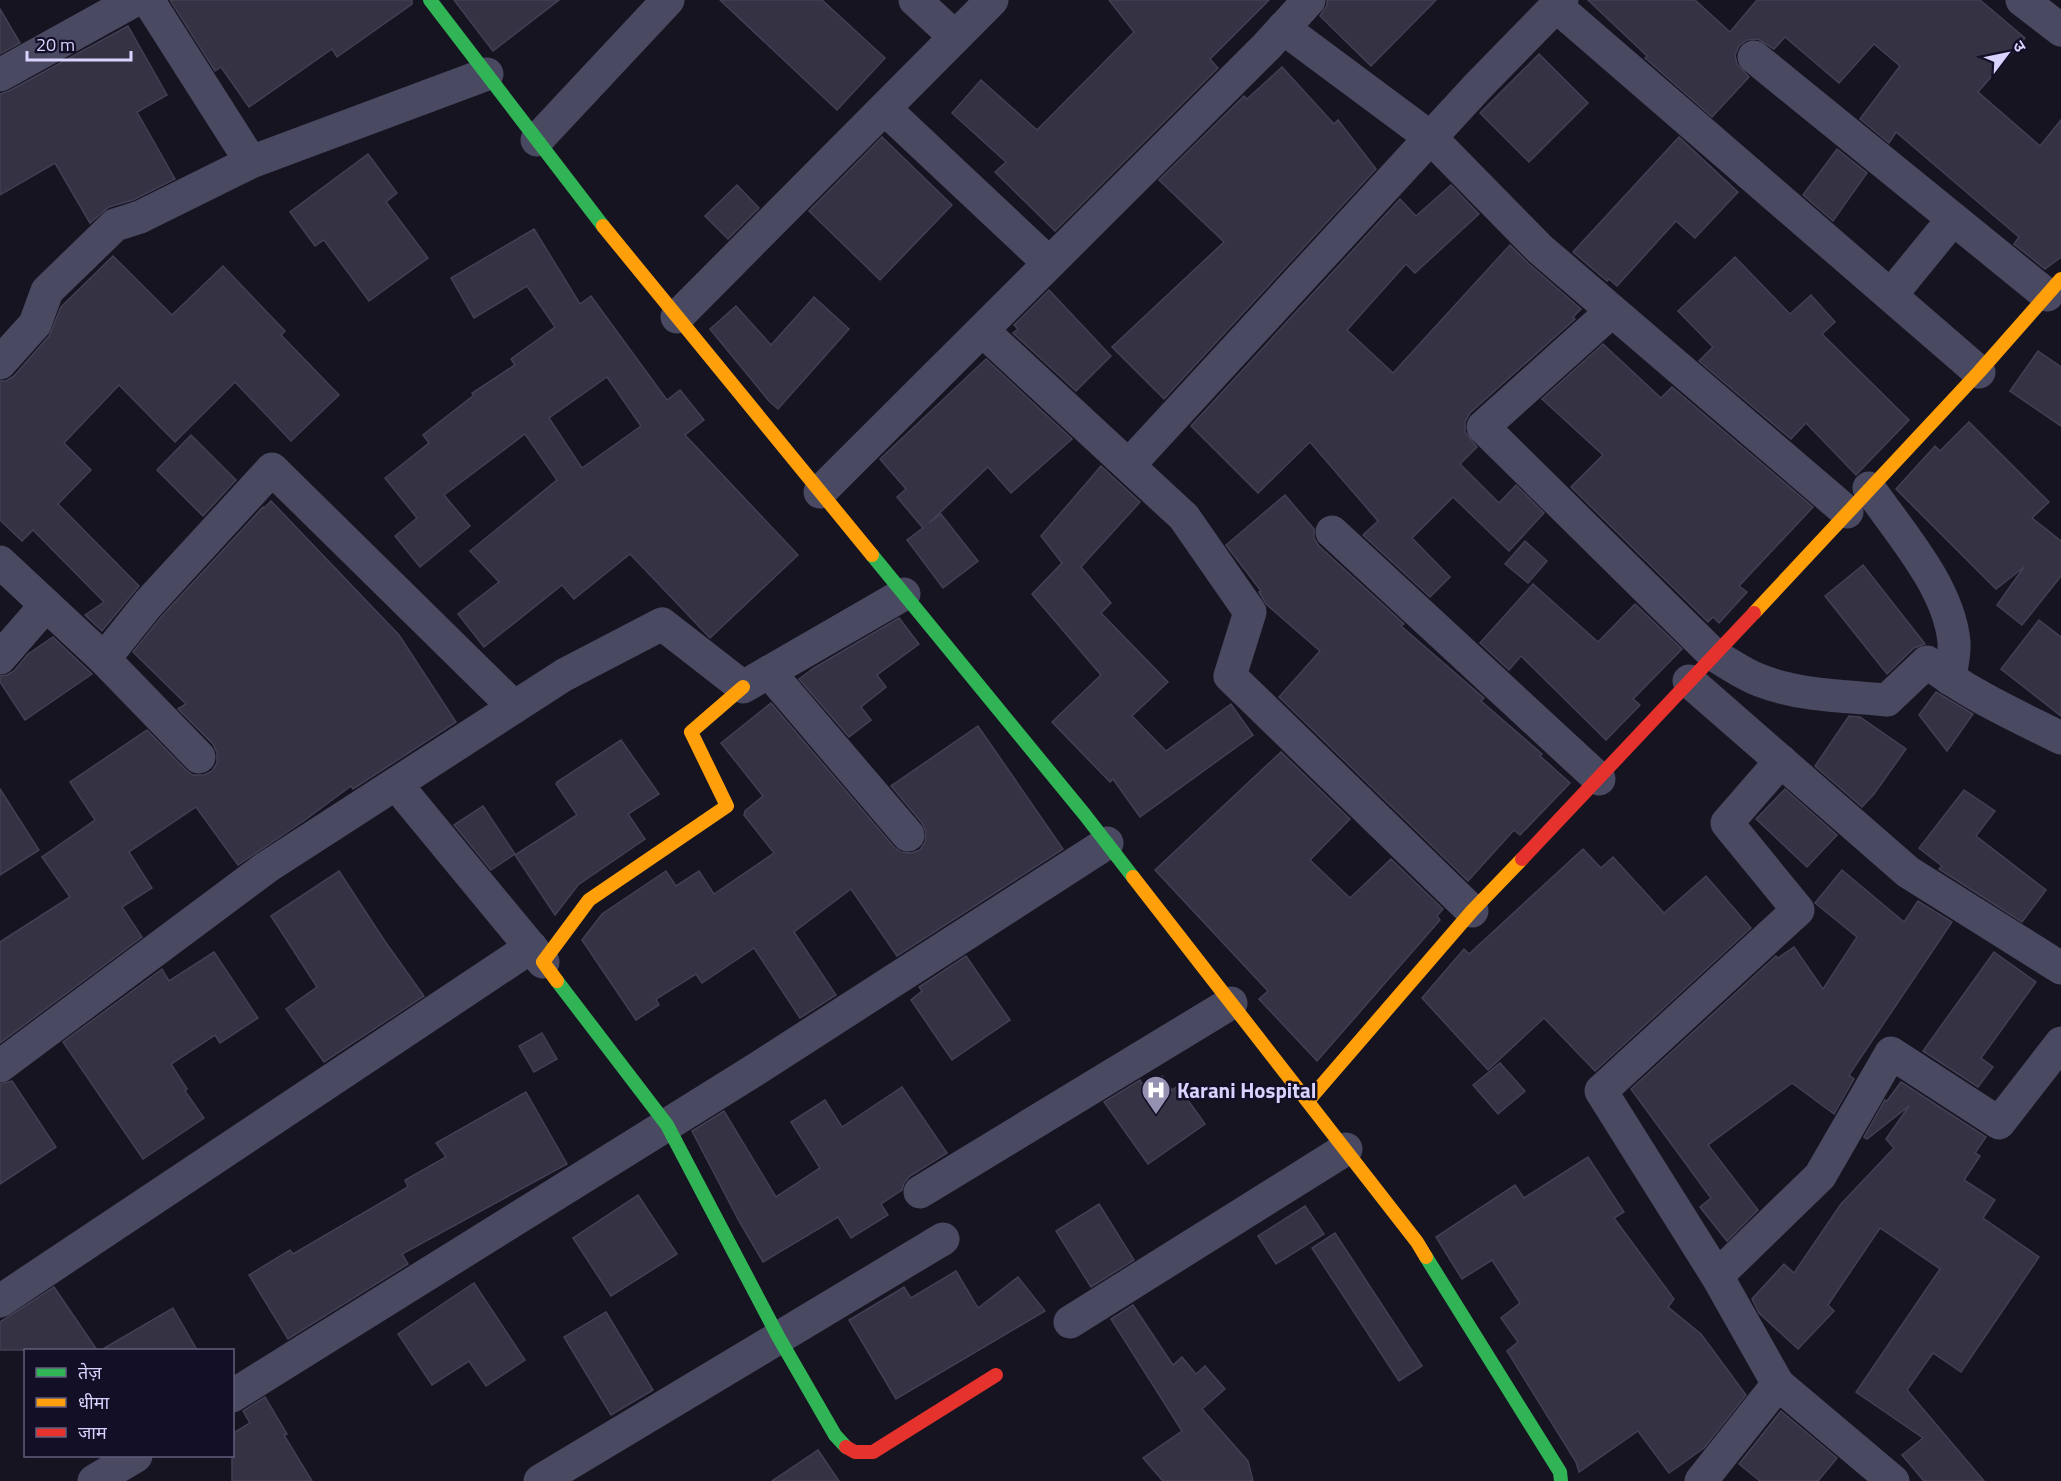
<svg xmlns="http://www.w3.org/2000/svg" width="2061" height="1481" viewBox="0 0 2061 1481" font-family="'Titillium Web','Noto Sans Devanagari',sans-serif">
	<rect width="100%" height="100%" fill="#161421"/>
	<g fill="#343243" stroke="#433f54" stroke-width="1.5" fill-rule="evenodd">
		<path d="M170,0H412V4L337,57L332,49L249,107L221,67L215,71Z"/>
		<path d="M454,0H559L493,51Z"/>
		<path d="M720,0H822L885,58L837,110Z"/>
		<path d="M1109,0H1269L1210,59L1218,68L1055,231L995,172L1006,162L952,113L981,80L1037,130L1134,32Z"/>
		<path d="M1327,0H1436L1371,66L1320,16L1327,5Z"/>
		<path d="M1588,0H1695L1730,32L1757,0H1980L2025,38L1978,92L2040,146L2061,120V257L2045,269L2014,244L2019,237L1896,132L1889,143L1860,119L1900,66L1874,44L1839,83L1785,37L1774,49L1758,39L1747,40L1739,46L1735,55L1737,64L1749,77L1712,117L1645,58L1647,56Z"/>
		<path d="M0,9L20,43L0,54Z"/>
		<path d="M128,26L167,95L137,112L175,179L133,200L109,207L90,223L55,163L0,195V94L9,91Z"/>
		<path d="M1539,54L1588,103L1529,162L1480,113Z"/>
		<path d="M1282,67L1334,124L1338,120L1376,169L1164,399L1112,347L1224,242L1159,180L1244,96L1247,99Z"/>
		<path d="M882,137L952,205L880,280L809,211Z"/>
		<path d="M1679,137L1738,192L1695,238L1676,221L1617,286L1609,279L1607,281L1573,252Z"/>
		<path d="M1837,149L1867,173L1833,221L1803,195Z"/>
		<path d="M368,154L397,193L386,202L428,258L369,301L324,240L315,246L290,212Z"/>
		<path d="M737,185L759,208L728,239L705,216Z"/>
		<path d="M1451,185L1479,214L1415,273L1406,264L1347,330L1393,373L1510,245L1528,263L1581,309L1573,317L1575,319L1470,413L1465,422V432L1477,447L1460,464L1499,503L1516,485L1544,513L1509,551L1453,497L1412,538L1450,577L1430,597L1363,535L1378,521L1310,442L1258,493L1191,426L1400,199L1416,216Z"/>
		<path d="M534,229L580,304L591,296L667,400L680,390L704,420L685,435L798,555L710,638L630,554L574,599L562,585L484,647L458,614L499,582L470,551L557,480L525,434L444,495L470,526L420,567L395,536L417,518L385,478L429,443L423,435L474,395L472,393L515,365L511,359L555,327L527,286L474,318L451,278ZM607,377L641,426L582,468L549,418Z"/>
		<path d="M113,256L172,315L223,266L285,331L281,335L339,395L291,441L235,382L175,442L119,385L64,443L91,470L58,504L139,586L102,631L85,615L104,602L33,530L22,541L0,520V381H6L14,376L49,336L61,307Z"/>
		<path d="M1735,257L1790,314L1811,295L1835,322L1822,334L1909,420L1856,475L1806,423L1791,439L1699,361L1713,347L1678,311Z"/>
		<path d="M1049,290L1111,356L1076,391L1013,333L1018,329L1014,325Z"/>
		<path d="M814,297L849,329L778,409L769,401L710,329L736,306L771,345Z"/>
		<path d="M1603,344L1661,398L1672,387L1813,507L1739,586L1747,592L1719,623L1713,617L1708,622L1571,487L1603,455L1542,399Z"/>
		<path d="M2038,351L2061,367V426L2010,391Z"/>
		<path d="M986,359L1072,439L1011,493L988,467L929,523L941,514L978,561L943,588L907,540L923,528L897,497L906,489L880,459Z"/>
		<path d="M1969,422L2049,502L2032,518L2061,541V576L2022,625L1997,605L2024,567L1996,589L1896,489L1935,446L1940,451Z"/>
		<path d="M191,435L236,480L203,516L157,470Z"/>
		<path d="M1101,466L1140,502L1081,567L1111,603L1101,613L1168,682L1132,716L1166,751L1231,704L1253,735L1140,817L1113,779L1110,782L1052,722L1101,675L1032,594L1062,563L1041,536Z"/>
		<path d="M1285,495L1314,529V538L1319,546L1404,624L1401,626L1484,698L1481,701L1542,754L1540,756L1570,783L1520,835L1514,830L1468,881L1279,697L1320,651L1266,604L1259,592L1261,591L1226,545Z"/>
		<path d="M271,501L399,635L456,722L353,789L351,786L305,820L238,865L196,807L129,852L152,888L122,907L142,937L0,1043V942L70,897L42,857L95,820L70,782L147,730L186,770L193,775H204L212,771L217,763V753L213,744L178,709L186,704L133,652L162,616L263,507L264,508Z"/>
		<path d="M1525,541L1547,561L1528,583L1505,564Z"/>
		<path d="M1863,565L1925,644L1914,648L1887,674L1825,596Z"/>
		<path d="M1533,584L1598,642L1635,604L1682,649L1633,699L1640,705L1606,740L1521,656L1509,670L1480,643Z"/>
		<path d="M899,618L919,644L877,675L886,687L861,707L871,720L849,737L799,679L814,668Z"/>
		<path d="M2039,620L2061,637V716L2001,669Z"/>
		<path d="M53,637L92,674L25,720L0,682V676L7,675L14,671L28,654Z"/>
		<path d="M1936,692L1973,714L1947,751L1919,715Z"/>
		<path d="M771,703L894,847L901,852L911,853L920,850L925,842L926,832L922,823L891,786L978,726L1063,849L897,956L851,889L794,932L836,995L800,1018L754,948L702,983L696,974L656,999L659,1005L636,1020L582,940L602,914L666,871L676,886L699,871L714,894L774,853L744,815L745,811L763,796L721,743Z"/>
		<path d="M1849,716L1860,717L1906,749L1874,794L1862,807L1815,766Z"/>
		<path d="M621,740L659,794L628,814L645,839L578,885L555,915L515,855L577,815L556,784L557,782Z"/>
		<path d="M1281,752L1350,819L1310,860L1350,898L1391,859L1443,909L1437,916L1440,920L1317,1061L1259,999L1268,991L1155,870Z"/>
		<path d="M0,789L39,850L0,875Z"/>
		<path d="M1785,789L1837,835L1807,867L1756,819Z"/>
		<path d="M1964,790L1995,811L1976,836L2046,890L2022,922L1939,869L1942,866L1919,848Z"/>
		<path d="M483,806L515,854L491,870L454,825Z"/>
		<path d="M1583,849L1601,868L1613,857L1664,913L1706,876L1751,928L1595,1071L1544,1018L1488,1070L1422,998L1464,949L1469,954Z"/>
		<path d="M1842,870L1904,922L1918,901L1952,922L1849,1075L1854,1079L1834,1114L1792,1083L1708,1145L1758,1210L1727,1241L1700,1207L1711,1198L1631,1089L1776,956L1778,958L1794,947L1823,989L1857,937L1815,903Z"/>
		<path d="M339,871L384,940L424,996L324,1062L286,1009L317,987L271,916Z"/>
		<path d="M214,952L258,1018L220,1043L215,1035L171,1064L187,1089L185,1091L204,1118L143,1159L63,1042L162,969L169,981Z"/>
		<path d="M1994,952L2036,982L1981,1058L1993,1067L1978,1087L1923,1051Z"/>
		<path d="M966,956L1010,1020L952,1060L911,1000L922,991L919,987Z"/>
		<path d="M542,1033L557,1059L534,1072L519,1046Z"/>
		<path d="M1500,1063L1525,1091L1498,1114L1473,1085Z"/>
		<path d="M1162,1076L1172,1090L1178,1086L1205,1124L1148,1164L1104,1102L1140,1080L1145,1088Z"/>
		<path d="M12,1081L56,1147L0,1184V1084Z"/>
		<path d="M1901,1082L1986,1137L1975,1153L1980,1156L1964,1180L1995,1200L1983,1218L2039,1257L1961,1372L1933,1353L1907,1390L1984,1481H1924L1902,1455L1923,1438L1856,1392L1940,1269L1880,1228L1828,1305L1834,1311L1798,1349L1759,1313L1752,1299L1784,1264L1794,1273L1841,1204L1894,1148L1886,1139L1909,1106L1867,1139L1864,1137L1885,1100L1887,1101Z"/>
		<path d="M902,1087L947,1153L910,1176L904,1183L902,1190L881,1204L888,1215L851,1238L838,1217L763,1262L739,1221L692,1131L724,1111L776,1197L820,1168L791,1122L825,1100L842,1127Z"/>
		<path d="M526,1092L567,1164L402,1254L408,1264L288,1339L249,1275L290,1250L293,1254L408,1187L405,1180L446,1157L436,1143Z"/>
		<path d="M1588,1157L1624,1212L1614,1218L1674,1299L1668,1307L1701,1334L1746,1395L1704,1448L1669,1473L1638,1431L1579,1472L1576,1462L1507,1351L1518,1342L1501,1318L1520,1303L1492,1260L1462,1279L1436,1237L1515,1185L1524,1198Z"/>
		<path d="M638,1195L677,1254L611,1296L573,1238Z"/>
		<path d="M1099,1204L1134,1260L1091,1287L1056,1231Z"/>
		<path d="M1305,1206L1324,1234L1276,1264L1258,1236Z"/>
		<path d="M1335,1233L1422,1366L1399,1381L1312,1248Z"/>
		<path d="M956,1271L978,1308L1018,1277L1045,1311L896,1399L849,1320L904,1287L911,1298Z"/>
		<path d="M474,1283L525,1360L486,1386L469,1361L432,1385L398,1334Z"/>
		<path d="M54,1287L97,1350H0V1322Z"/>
		<path d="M1133,1305L1173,1365L1182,1357L1196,1374L1205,1366L1225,1389L1202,1409L1248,1461L1253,1481H1163L1143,1458L1182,1431L1111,1319Z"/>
		<path d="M173,1308L197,1350H101Z"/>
		<path d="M606,1312L653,1390L611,1415L564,1337Z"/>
		<path d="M265,1397L287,1434L284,1435L312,1481H232V1434L250,1423L243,1411Z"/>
		<path d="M1781,1411L1837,1458L1818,1481H1760L1739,1464Z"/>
		<path d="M818,1450L839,1481H772Z"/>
	</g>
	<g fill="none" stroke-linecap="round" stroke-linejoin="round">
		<g stroke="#4a4962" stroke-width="33">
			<path d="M915,0L955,37"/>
			<path d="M2022,0L2061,30"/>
			<path d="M1556,6L1979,372"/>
			<path d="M1283,28L1431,138L1540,249L1847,512"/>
			<path d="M1754,57L2047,295"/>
			<path d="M0,75L135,0"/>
			<path d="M885,109L1049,263"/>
			<path d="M537,140L668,0"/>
			<path d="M251,162L487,74"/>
			<path d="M1891,295L1953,219"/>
			<path d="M1612,311L1483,427L1714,655C1728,663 1743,674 1759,680C1799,696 1845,696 1887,700L1927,662C1968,694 2015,715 2061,738"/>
			<path d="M677,317L992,0"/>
			<path d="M983,331L1184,517L1250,612L1230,676L1472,911"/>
			<path d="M0,363L35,324L47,291L115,225L140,217L251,162L148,0"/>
			<path d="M1129,465L1479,85L1562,0"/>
			<path d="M1869,488C1900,533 1949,587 1954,642C1955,654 1951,668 1950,679"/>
			<path d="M820,492L1266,47L1309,0"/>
			<path d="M1332,532L1599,779"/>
			<path d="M0,562L104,659L199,757"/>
			<path d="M0,658L46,605"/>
			<path d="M104,659L148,604L272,469L514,707"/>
			<path d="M769,672L908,835"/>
			<path d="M1689,681L1908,872L2061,968"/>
			<path d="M1781,761L1727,823L1798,910L1601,1091L1717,1276L1778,1384L1893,1481"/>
			<path d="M396,784L543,962"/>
			<path d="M0,1066L267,867L564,675L662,624L743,687L904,594"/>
			<path d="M920,1192L1231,1003"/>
			<path d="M1717,1276L1820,1176L1891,1053L1999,1123L2061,1043"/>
			<path d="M0,1301L531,947"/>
			<path d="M1070,1322L1346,1149"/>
			<path d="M232,1396L758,1068L1107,843"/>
			<path d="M94,1481L136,1456"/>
			<path d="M540,1481L943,1239"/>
			<path d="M1701,1481L1778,1384"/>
		</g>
		<g stroke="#30b455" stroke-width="14">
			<path d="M430,0L603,226"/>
			<path d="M872,555L1085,815L1133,877"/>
			<path d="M557,981L667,1125L779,1338L835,1435L846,1447"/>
			<path d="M1426,1257L1560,1472L1561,1481"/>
		</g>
		<g stroke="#ff9f0a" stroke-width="14">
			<path d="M603,226L872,555"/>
			<path d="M1754,613L1979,372L2061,279"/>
			<path d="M1133,877L1417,1242L1426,1257"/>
			<path d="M557,981L543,962L589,900L727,806L691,732L743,687"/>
			<path d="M1308,1101L1472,911L1522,859"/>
		</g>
		<g stroke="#e5322d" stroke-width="14">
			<path d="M1522,859L1754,613"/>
			<path d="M846,1447L855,1452H873L996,1375"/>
		</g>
	</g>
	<defs>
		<g id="hospital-pin" transform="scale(1.5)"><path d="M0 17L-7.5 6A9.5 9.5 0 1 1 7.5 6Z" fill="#9591b1" stroke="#130f26"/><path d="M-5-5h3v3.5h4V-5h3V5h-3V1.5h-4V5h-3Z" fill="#fff"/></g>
	</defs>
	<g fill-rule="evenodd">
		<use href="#hospital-pin" x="1156" y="1090"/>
	</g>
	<g text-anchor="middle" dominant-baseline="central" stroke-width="5" stroke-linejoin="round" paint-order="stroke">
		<g font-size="21" font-weight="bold" fill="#d9d4ff" stroke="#130f26" text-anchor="start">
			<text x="1177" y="1090">Karani Hospital</text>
		</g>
	</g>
	<rect x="24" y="1349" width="210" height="108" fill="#130f26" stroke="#625e7d" stroke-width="1.5"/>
	<rect x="36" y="1368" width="30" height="9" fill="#30b455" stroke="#625e7d" stroke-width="1.5"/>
	<text x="78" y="1379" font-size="18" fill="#d9d4ff">तेज़</text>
	<rect x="36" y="1398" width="30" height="9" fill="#ff9f0a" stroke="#625e7d" stroke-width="1.5"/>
	<text x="78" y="1409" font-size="18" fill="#d9d4ff">धीमा</text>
	<rect x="36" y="1428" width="30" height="9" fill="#e5322d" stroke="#625e7d" stroke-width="1.5"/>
	<text x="78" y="1439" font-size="18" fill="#d9d4ff">जाम</text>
	<g transform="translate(2007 54) rotate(58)" stroke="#130f26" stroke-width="4.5" paint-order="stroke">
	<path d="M0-4.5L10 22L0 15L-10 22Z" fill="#d9d4ff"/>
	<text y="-9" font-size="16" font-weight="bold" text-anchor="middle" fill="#d9d4ff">उ</text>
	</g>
	<path d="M27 51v9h104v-9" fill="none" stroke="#d9d4ff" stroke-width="3"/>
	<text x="36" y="51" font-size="18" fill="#d9d4ff" stroke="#130f26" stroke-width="4.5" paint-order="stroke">20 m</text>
</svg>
